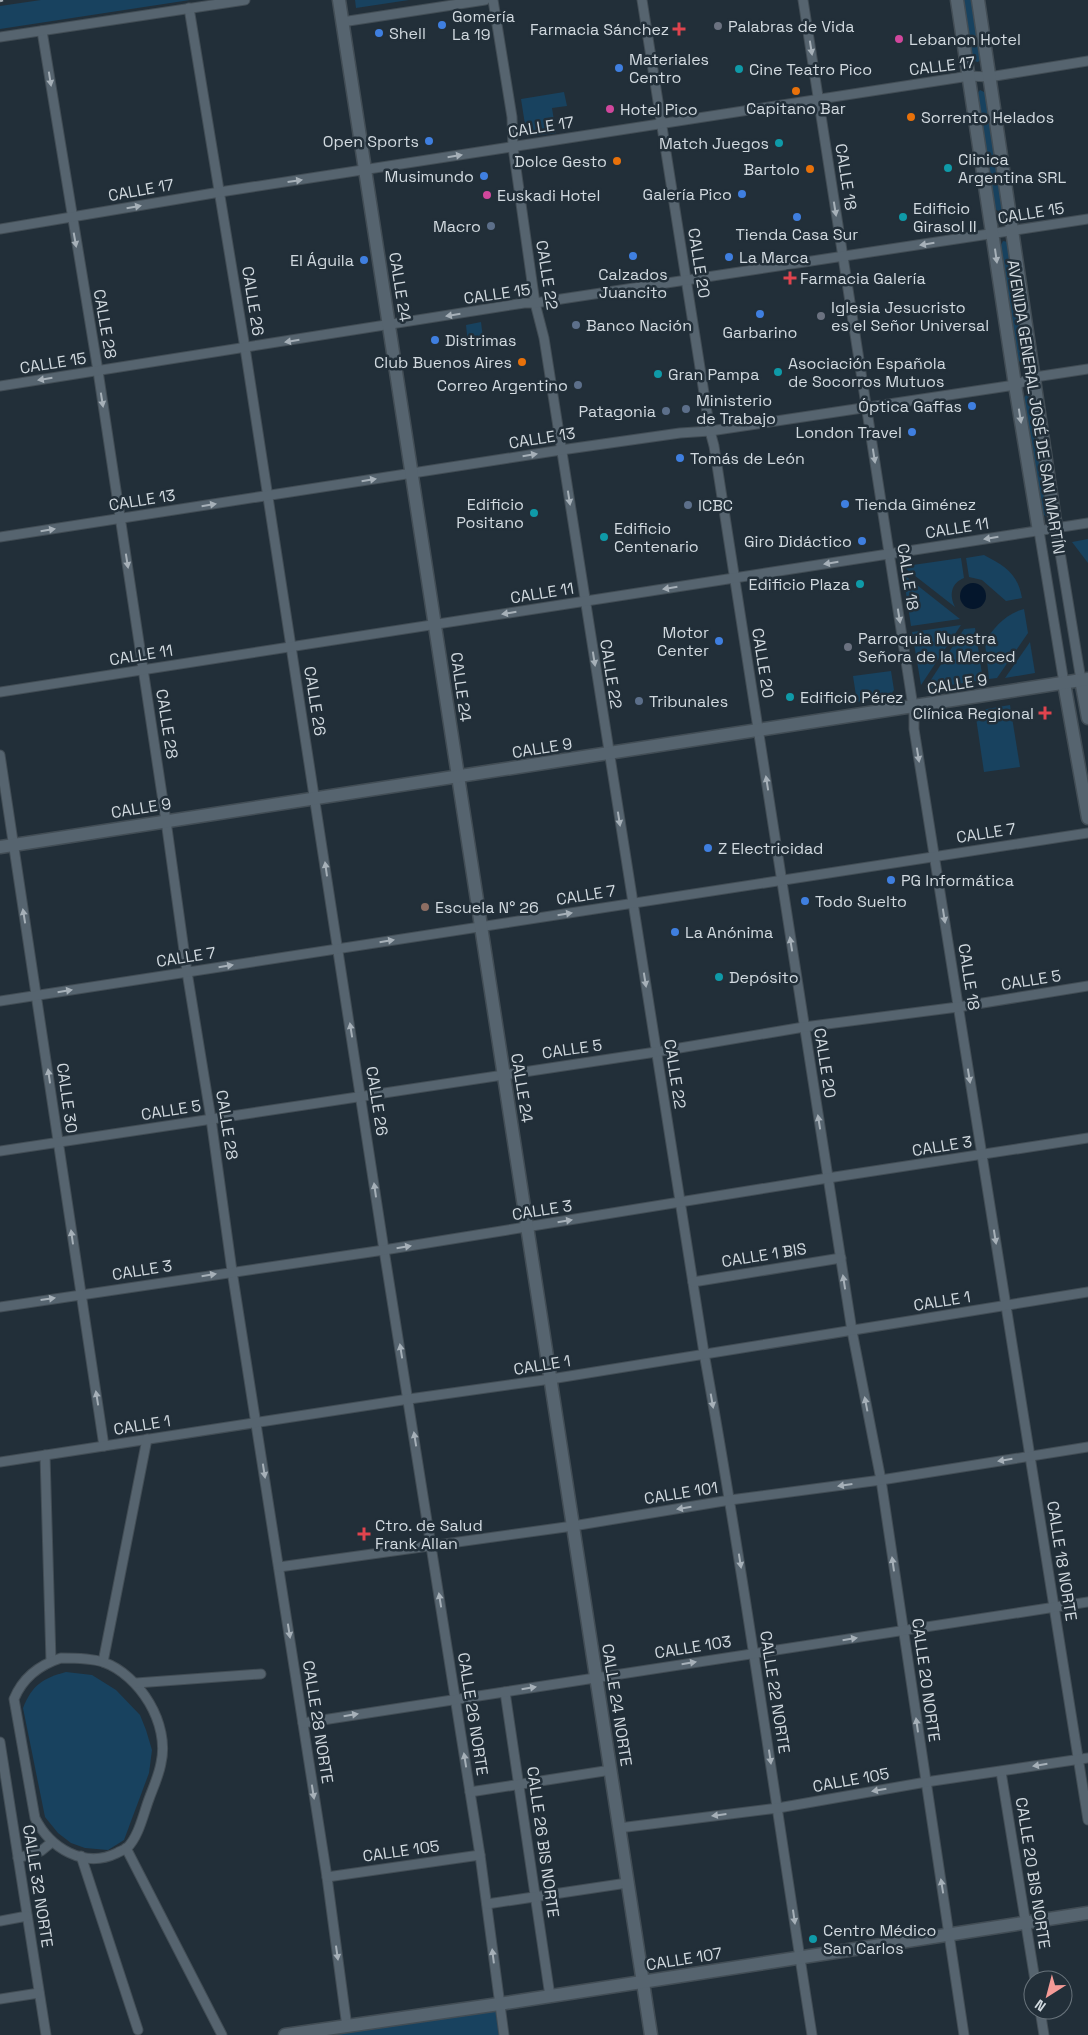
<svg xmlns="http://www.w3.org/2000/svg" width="1088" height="2035" viewBox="0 0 1088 2035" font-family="'Space Grotesk',sans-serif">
	<rect width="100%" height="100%" fill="#222f39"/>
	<g fill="#18425f">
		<path d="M41,0H190L0,29V6Z"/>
		<path d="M355,0H409L356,8Z"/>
		<path d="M963,0H973L981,59L978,62L974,61L972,58Z"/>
		<path d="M980,90L986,93L1004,208L1000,212L995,209L977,94Z"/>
		<path d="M564,92L567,106L552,108L556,133L534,136L526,131L521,99Z"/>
		<path d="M1003,241L1008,242L1026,361L1020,362L1017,358L1000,247Z"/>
		<path d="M481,322L483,338L476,339V343L468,344L466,325Z"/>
		<path d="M1026,395H1031L1049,515L1047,516L1043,515L1023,399Z"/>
		<path d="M1088,539V563L1072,542Z"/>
		<path d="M984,555C1005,566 1018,574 1022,598L1006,601L982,580L969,577L966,558Z"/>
		<path d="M961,558L964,578C951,583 949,595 955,607L905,568L906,566Z"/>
		<path d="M903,573V574L960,619L911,626Z"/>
		<path d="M1024,609L1028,633L997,678L989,679L985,643C992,628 1007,613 1024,609Z"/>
		<path d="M961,625L921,685L912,632Z"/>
		<path d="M975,628L983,680L925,689L964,629Z"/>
		<path d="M1030,642L1035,673L1005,678Z"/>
		<path d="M891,671L894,690L889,697L857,702L853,676Z"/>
		<path d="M1010,705L1020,767L984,772L975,711Z"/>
		<path d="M66,1672L92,1675L116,1690L140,1715L146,1730L152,1750L149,1773L124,1840L108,1850L85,1848L71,1843L58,1833L45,1817L23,1708C32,1685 43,1678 66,1672Z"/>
		<path d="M497,2008L501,2035H318Z"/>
	</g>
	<circle fill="#04162c" cx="973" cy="596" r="13"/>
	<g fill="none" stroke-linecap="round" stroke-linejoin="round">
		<g stroke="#424d55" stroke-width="11">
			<g id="street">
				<path d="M493,0L512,117L513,147L535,303L544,338L704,1353C745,1580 776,1808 812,2035"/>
				<path d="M642,0L710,431L714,446L852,1331L881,1480L964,2035"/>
				<path d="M803,0L914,713V729L1088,1820"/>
				<path d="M189,8L245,348L384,1250L480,1855L504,2035"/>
				<path d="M342,22L485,0"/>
				<path d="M42,31L98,371L166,821L187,972L211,1119L232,1271L327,1877L347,2027"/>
				<path d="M0,37L245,0"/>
				<path d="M0,229L220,192L969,76L989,77L1088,61"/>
				<path d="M0,386L524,303H535L1088,219"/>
				<path d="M1056,528L1081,680"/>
				<path d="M1039,531L1064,683"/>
				<path d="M0,537L561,450L680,433L710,431L1015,385L1035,377L1088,369"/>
				<path d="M0,692L1088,523"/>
				<path d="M0,755L104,1446"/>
				<path d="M0,1001L1088,833"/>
				<path d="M0,1151L656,1052L804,1027L958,1007L1088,986"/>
				<path d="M693,1282L841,1258"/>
				<path d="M0,1307L384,1250L828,1178L1088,1138"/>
				<path d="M45,1455L51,1661"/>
				<path d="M0,1462L409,1399L551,1379L1088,1292"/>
				<path d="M279,1567L573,1526L730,1500L881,1480L1088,1447"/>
				<path d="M61,1658C74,1658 90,1658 103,1662C140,1675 170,1724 161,1763C159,1775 153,1788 149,1799C143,1815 139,1836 127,1848C124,1850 120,1851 117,1853C84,1869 50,1848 35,1818L14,1699C23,1677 39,1665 61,1658Z"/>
				<path d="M103,1662L147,1439"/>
				<path d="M136,1683L261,1674"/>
				<path d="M505,1692L550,1996"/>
				<path d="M303,1723L1088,1602"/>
				<path d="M0,1742L46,2035"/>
				<path d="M1001,1772L1035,1980"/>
				<path d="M470,1792L611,1770"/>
				<path d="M619,1828L778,1808L926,1782L1088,1758"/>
				<path d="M126,1848L222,2035"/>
				<path d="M81,1856L138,2030"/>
				<path d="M18,1858L41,1851L52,1842"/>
				<path d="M327,1877L480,1855"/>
				<path d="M487,1904L627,1883"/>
				<path d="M0,1921L27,1916"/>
				<path d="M0,1999L39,1993"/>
				<path d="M1040,2010L1044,2035"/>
			</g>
		</g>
		<g stroke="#424d55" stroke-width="15">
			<g id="secondary">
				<path d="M339,0L651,2035"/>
				<path d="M957,0L1015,385L1039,531"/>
				<path d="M978,0L1056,528"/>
				<path d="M1081,680L1088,718"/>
				<path d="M1064,683L1088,818"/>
				<path d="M0,847L1088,679"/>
				<path d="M285,2035L499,2004L1088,1913"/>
			</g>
		</g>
		<use href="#street" stroke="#56646f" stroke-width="9"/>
		<use href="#secondary" stroke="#56646f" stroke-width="12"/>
		<path stroke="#a9b2b9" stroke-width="2.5" stroke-dasharray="9 9" stroke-linecap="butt" d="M0,1L3,0"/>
	</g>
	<defs><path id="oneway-solid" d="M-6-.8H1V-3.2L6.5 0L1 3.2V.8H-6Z" transform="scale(1.25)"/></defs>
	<g fill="#a6b0b8">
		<use href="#oneway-solid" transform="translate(811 48) rotate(81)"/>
		<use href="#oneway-solid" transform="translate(50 79) rotate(81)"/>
		<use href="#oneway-solid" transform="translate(455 156) rotate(-9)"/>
		<use href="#oneway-solid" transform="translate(295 181) rotate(-8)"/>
		<use href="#oneway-solid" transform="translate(134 207) rotate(-10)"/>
		<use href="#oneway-solid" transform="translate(835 209) rotate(81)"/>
		<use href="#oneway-solid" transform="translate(75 240) rotate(80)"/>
		<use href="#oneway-solid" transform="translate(927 244) rotate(171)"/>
		<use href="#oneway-solid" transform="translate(996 256) rotate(82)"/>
		<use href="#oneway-solid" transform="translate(453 315) rotate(171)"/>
		<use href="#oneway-solid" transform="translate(292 341) rotate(171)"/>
		<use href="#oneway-solid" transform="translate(45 379) rotate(171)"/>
		<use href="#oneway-solid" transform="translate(102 400) rotate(81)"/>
		<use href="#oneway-solid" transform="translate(1020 416) rotate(81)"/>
		<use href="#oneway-solid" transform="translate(530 455) rotate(-9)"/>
		<use href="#oneway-solid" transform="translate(874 456) rotate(81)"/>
		<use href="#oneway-solid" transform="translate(369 480) rotate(-9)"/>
		<use href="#oneway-solid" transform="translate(569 498) rotate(81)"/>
		<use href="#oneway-solid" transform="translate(209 505) rotate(-9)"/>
		<use href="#oneway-solid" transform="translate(48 530) rotate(-9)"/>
		<use href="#oneway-solid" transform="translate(991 538) rotate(171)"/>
		<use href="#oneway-solid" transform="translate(127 561) rotate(81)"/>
		<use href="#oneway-solid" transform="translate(831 563) rotate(171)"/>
		<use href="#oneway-solid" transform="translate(670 588) rotate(171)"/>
		<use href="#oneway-solid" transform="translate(509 613) rotate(171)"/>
		<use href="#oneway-solid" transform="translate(899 616) rotate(81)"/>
		<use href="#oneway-solid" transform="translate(594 659) rotate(81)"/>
		<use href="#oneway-solid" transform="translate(918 755) rotate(81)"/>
		<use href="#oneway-solid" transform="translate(767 783) rotate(-99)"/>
		<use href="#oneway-solid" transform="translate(619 819) rotate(81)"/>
		<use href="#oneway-solid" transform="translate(326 869) rotate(-98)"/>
		<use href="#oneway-solid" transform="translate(565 914) rotate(-9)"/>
		<use href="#oneway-solid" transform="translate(24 916) rotate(-99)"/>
		<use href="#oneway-solid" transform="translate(944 916) rotate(81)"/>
		<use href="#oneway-solid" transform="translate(387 941) rotate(-9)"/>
		<use href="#oneway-solid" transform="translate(791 944) rotate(-99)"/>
		<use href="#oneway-solid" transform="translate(226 966) rotate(-9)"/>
		<use href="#oneway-solid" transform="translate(645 980) rotate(81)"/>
		<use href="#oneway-solid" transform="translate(65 991) rotate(-9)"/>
		<use href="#oneway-solid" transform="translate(351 1030) rotate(-99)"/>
		<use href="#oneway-solid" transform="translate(49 1076) rotate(-98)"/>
		<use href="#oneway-solid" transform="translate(969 1076) rotate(81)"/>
		<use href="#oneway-solid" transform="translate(819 1122) rotate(-99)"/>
		<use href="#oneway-solid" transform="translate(375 1190) rotate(-98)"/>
		<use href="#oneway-solid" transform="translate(565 1221) rotate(-9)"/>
		<use href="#oneway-solid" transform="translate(72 1237) rotate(-98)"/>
		<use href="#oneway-solid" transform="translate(995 1237) rotate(81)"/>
		<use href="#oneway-solid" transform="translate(404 1247) rotate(-9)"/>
		<use href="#oneway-solid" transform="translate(209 1275) rotate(-9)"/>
		<use href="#oneway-solid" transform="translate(844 1282) rotate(-99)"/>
		<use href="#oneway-solid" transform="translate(48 1299) rotate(-8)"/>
		<use href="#oneway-solid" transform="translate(401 1351) rotate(-99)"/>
		<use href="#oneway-solid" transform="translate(97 1398) rotate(-99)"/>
		<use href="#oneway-solid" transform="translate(712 1401) rotate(80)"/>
		<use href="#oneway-solid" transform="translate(866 1404) rotate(-101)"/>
		<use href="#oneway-solid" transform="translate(415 1439) rotate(-99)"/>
		<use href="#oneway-solid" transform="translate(1005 1460) rotate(171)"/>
		<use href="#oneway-solid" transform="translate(264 1471) rotate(81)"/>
		<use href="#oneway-solid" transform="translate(845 1485) rotate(172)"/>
		<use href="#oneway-solid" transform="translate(684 1508) rotate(171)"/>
		<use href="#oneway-solid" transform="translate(740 1561) rotate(81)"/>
		<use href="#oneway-solid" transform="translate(893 1564) rotate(-98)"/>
		<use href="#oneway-solid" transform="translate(440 1600) rotate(-99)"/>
		<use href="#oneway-solid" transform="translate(289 1631) rotate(81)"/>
		<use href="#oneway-solid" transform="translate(850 1639) rotate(-9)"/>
		<use href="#oneway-solid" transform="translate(689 1663) rotate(-9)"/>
		<use href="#oneway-solid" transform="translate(529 1688) rotate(-9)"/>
		<use href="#oneway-solid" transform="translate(351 1715) rotate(-9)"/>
		<use href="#oneway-solid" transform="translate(917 1725) rotate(-98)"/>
		<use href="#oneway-solid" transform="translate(770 1757) rotate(82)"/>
		<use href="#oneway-solid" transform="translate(465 1760) rotate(-99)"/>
		<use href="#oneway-solid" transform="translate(1040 1765) rotate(171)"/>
		<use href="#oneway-solid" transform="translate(879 1790) rotate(170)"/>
		<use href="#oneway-solid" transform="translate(313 1792) rotate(81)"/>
		<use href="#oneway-solid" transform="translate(719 1815) rotate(173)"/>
		<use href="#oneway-solid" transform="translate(942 1886) rotate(-99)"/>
		<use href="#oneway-solid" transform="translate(794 1917) rotate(82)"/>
		<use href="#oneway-solid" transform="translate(337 1953) rotate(82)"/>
		<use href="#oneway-solid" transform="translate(493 1956) rotate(-97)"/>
	</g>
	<g fill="#3f7fe0" stroke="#222f39" stroke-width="2">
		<circle cx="442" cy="25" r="5"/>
		<circle cx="379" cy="33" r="5"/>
		<circle cx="619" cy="68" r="5"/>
		<circle cx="429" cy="141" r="5"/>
		<circle cx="484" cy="176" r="5"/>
		<circle cx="742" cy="194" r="5"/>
		<circle cx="797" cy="217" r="5"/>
		<circle cx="633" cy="256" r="5"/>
		<circle cx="729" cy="257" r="5"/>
		<circle cx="364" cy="260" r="5"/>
		<circle cx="760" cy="314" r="5"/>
		<circle cx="435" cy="340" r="5"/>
		<circle cx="972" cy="406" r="5"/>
		<circle cx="912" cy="432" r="5"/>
		<circle cx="680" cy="458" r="5"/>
		<circle cx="845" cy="504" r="5"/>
		<circle cx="862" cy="541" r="5"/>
		<circle cx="719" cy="641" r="5"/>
		<circle cx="708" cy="848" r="5"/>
		<circle cx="891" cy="880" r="5"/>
		<circle cx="805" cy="901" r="5"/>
		<circle cx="675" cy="932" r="5"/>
	</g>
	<g fill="#6b7280" stroke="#222f39" stroke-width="2">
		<circle cx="718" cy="26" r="5"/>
		<circle cx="821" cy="316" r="5"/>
		<circle cx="848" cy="647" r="5"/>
	</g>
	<g fill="#e0444e" stroke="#222f39" stroke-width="2">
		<path d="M676.5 21.5h5v5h5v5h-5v5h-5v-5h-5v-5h5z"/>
		<path d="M787.5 270.5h5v5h5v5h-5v5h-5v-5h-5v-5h5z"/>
		<path d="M1042.5 705.5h5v5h5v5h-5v5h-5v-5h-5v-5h5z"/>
		<path d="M361.5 1526.5h5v5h5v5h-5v5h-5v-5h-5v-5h5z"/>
	</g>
	<g fill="#d1479c" stroke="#222f39" stroke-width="2">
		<circle cx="899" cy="39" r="5"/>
		<circle cx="610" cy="109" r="5"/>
		<circle cx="487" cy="195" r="5"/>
	</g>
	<g fill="#0f9aa8" stroke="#222f39" stroke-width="2">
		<circle cx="739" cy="69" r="5"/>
		<circle cx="779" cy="143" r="5"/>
		<circle cx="948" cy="168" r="5"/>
		<circle cx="903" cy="217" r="5"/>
		<circle cx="778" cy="372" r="5"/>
		<circle cx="658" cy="374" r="5"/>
		<circle cx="534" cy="513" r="5"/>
		<circle cx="604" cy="537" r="5"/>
		<circle cx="860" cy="584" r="5"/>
		<circle cx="790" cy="697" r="5"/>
		<circle cx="719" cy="977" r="5"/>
		<circle cx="813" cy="1939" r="5"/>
	</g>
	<g fill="#e8710a" stroke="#222f39" stroke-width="2">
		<circle cx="796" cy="91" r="5"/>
		<circle cx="911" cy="117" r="5"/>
		<circle cx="617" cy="161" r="5"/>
		<circle cx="810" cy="169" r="5"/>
		<circle cx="522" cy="362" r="5"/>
	</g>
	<g fill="#5c6f8a" stroke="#222f39" stroke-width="2">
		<circle cx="491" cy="226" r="5"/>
		<circle cx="576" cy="325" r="5"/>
		<circle cx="578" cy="385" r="5"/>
		<circle cx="686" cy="409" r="5"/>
		<circle cx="666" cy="411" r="5"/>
		<circle cx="688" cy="505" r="5"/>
		<circle cx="639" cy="701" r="5"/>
	</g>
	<circle fill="#8d6e63" stroke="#222f39" stroke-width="2" cx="425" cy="907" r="5"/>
	<g text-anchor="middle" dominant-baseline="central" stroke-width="5" stroke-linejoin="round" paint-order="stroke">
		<g font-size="16" fill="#d1d9df" stroke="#222f39" text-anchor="start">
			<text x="452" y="16">Gomería<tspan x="452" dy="18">La 19</tspan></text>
			<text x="728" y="26">Palabras de Vida</text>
			<text x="669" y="29" text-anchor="end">Farmacia Sánchez</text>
			<text x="389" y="33">Shell</text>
			<text x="909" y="39">Lebanon Hotel</text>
			<text x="629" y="59">Materiales<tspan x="629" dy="18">Centro</tspan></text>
			<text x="749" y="69">Cine Teatro Pico</text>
			<text x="796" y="108" text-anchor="middle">Capitano Bar</text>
			<text x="620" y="109">Hotel Pico</text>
			<text x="921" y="117">Sorrento Helados</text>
			<text x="419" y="141" text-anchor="end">Open Sports</text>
			<text x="769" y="143" text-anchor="end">Match Juegos</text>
			<text x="958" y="159">Clinica<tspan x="958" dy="18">Argentina SRL</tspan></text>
			<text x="607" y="161" text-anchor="end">Dolce Gesto</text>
			<text x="800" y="169" text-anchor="end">Bartolo</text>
			<text x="474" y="176" text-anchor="end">Musimundo</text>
			<text x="732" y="194" text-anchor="end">Galería Pico</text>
			<text x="497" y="195">Euskadi Hotel</text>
			<text x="913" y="208">Edificio<tspan x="913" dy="18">Girasol II</tspan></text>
			<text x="481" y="226" text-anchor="end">Macro</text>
			<text x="797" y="234" text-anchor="middle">Tienda Casa Sur</text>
			<text x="739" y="257">La Marca</text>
			<text x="354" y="260" text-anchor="end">El Águila</text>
			<text x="633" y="274" text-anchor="middle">Calzados<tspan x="633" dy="18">Juancito</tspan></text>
			<text x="800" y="278">Farmacia Galería</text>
			<text x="831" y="307">Iglesia Jesucristo<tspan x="831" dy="18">es el Señor Universal</tspan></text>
			<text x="586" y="325">Banco Nación</text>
			<text x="760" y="332" text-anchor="middle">Garbarino</text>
			<text x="445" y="340">Distrimas</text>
			<text x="512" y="362" text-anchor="end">Club Buenos Aires</text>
			<text x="788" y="363">Asociación Española<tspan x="788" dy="18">de Socorros Mutuos</tspan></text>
			<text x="668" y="374">Gran Pampa</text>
			<text x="568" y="385" text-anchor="end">Correo Argentino</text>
			<text x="696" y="400">Ministerio<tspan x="696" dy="18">de Trabajo</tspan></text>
			<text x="962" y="406" text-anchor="end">Óptica Gaffas</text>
			<text x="656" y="411" text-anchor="end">Patagonia</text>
			<text x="902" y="432" text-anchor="end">London Travel</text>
			<text x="690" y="458">Tomás de León</text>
			<text x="524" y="504" text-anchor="end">Edificio<tspan x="524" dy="18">Positano</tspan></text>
			<text x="855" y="504">Tienda Giménez</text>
			<text x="698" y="505">ICBC</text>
			<text x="614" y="528">Edificio<tspan x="614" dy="18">Centenario</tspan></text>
			<text x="852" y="541" text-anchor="end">Giro Didáctico</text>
			<text x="850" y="584" text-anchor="end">Edificio Plaza</text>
			<text x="709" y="632" text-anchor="end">Motor<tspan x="709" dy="18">Center</tspan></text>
			<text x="858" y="638">Parroquia Nuestra<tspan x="858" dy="18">Señora de la Merced</tspan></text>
			<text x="800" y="697">Edificio Pérez</text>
			<text x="649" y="701">Tribunales</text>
			<text x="1034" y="713" text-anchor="end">Clínica Regional</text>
			<text x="718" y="848">Z Electricidad</text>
			<text x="901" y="880">PG Informática</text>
			<text x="815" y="901">Todo Suelto</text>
			<text x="435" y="907">Escuela N° 26</text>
			<text x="685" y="932">La Anónima</text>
			<text x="729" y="977">Depósito</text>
			<text x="375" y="1525">Ctro. de Salud<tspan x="375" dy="18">Frank Allan</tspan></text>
			<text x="823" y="1930">Centro Médico<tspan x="823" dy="18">San Carlos</tspan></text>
		</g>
		<g font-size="16" fill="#d1d9df" stroke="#222f39">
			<text transform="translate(942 66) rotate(-7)">CALLE 17</text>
			<text transform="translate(541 127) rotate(-9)">CALLE 17</text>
			<text transform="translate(846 177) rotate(81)">CALLE 18</text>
			<text transform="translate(141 190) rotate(-10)">CALLE 17</text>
			<text transform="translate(1031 213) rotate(-9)">CALLE 15</text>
			<text transform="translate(699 263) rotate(81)">CALLE 20</text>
			<text transform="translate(547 275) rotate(81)">CALLE 22</text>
			<text transform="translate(400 287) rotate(81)">CALLE 24</text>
			<text transform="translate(497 294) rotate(-8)">CALLE 15</text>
			<text transform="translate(253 301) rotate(81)">CALLE 26</text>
			<text transform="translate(105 324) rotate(80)">CALLE 28</text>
			<text transform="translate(53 363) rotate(-9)">CALLE 15</text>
			<text transform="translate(1036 407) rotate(81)">AVENIDA GENERAL JOSÉ DE SAN MARTÍN</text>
			<text transform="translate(542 438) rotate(-9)">CALLE 13</text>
			<text transform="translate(142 500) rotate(-9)">CALLE 13</text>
			<text transform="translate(957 528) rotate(-9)">CALLE 11</text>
			<text transform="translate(908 577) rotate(81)">CALLE 18</text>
			<text transform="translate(542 593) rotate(-9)">CALLE 11</text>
			<text transform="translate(141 655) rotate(-9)">CALLE 11</text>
			<text transform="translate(763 663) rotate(81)">CALLE 20</text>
			<text transform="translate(611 674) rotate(81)">CALLE 22</text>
			<text transform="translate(957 684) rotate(-9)">CALLE 9</text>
			<text transform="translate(461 687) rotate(82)">CALLE 24</text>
			<text transform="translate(315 701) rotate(81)">CALLE 26</text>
			<text transform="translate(167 724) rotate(81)">CALLE 28</text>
			<text transform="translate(542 748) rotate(-9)">CALLE 9</text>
			<text transform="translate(141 808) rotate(-9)">CALLE 9</text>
			<text transform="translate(986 833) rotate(-9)">CALLE 7</text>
			<text transform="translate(586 895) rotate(-9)">CALLE 7</text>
			<text transform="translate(186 957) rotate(-9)">CALLE 7</text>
			<text transform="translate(969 977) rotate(81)">CALLE 18</text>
			<text transform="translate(1031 980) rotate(-9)">CALLE 5</text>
			<text transform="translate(572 1049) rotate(-8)">CALLE 5</text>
			<text transform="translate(825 1063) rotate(81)">CALLE 20</text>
			<text transform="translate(675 1074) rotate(81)">CALLE 22</text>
			<text transform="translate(522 1088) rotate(81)">CALLE 24</text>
			<text transform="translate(67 1098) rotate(82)">CALLE 30</text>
			<text transform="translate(377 1101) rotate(81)">CALLE 26</text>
			<text transform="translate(171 1110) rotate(-9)">CALLE 5</text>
			<text transform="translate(227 1125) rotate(81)">CALLE 28</text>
			<text transform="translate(942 1146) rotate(-9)">CALLE 3</text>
			<text transform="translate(542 1210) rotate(-9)">CALLE 3</text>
			<text transform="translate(764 1255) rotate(-9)">CALLE 1 BIS</text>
			<text transform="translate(142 1270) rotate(-9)">CALLE 3</text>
			<text transform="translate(942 1301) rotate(-9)">CALLE 1</text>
			<text transform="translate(542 1365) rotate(-9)">CALLE 1</text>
			<text transform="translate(142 1425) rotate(-9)">CALLE 1</text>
			<text transform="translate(681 1493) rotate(-9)">CALLE 101</text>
			<text transform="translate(1062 1561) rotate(81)">CALLE 18 NORTE</text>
			<text transform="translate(693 1647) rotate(-9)">CALLE 103</text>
			<text transform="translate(926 1680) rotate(82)">CALLE 20 NORTE</text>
			<text transform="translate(775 1692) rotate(81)">CALLE 22 NORTE</text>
			<text transform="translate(617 1705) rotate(81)">CALLE 24 NORTE</text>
			<text transform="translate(473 1714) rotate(81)">CALLE 26 NORTE</text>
			<text transform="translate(318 1722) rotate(81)">CALLE 28 NORTE</text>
			<text transform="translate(851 1780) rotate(-10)">CALLE 105</text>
			<text transform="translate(543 1842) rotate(82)">CALLE 26 BIS NORTE</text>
			<text transform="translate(401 1851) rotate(-8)">CALLE 105</text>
			<text transform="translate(1033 1873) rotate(81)">CALLE 20 BIS NORTE</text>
			<text transform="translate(38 1886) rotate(81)">CALLE 32 NORTE</text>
			<text transform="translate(684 1959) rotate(-9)">CALLE 107</text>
		</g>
	</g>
	<g transform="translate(1048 1995) rotate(216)"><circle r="24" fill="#222f39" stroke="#68737b"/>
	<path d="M0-4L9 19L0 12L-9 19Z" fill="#f59b97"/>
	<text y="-8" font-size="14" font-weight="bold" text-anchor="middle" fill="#d1d9df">N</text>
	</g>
</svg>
